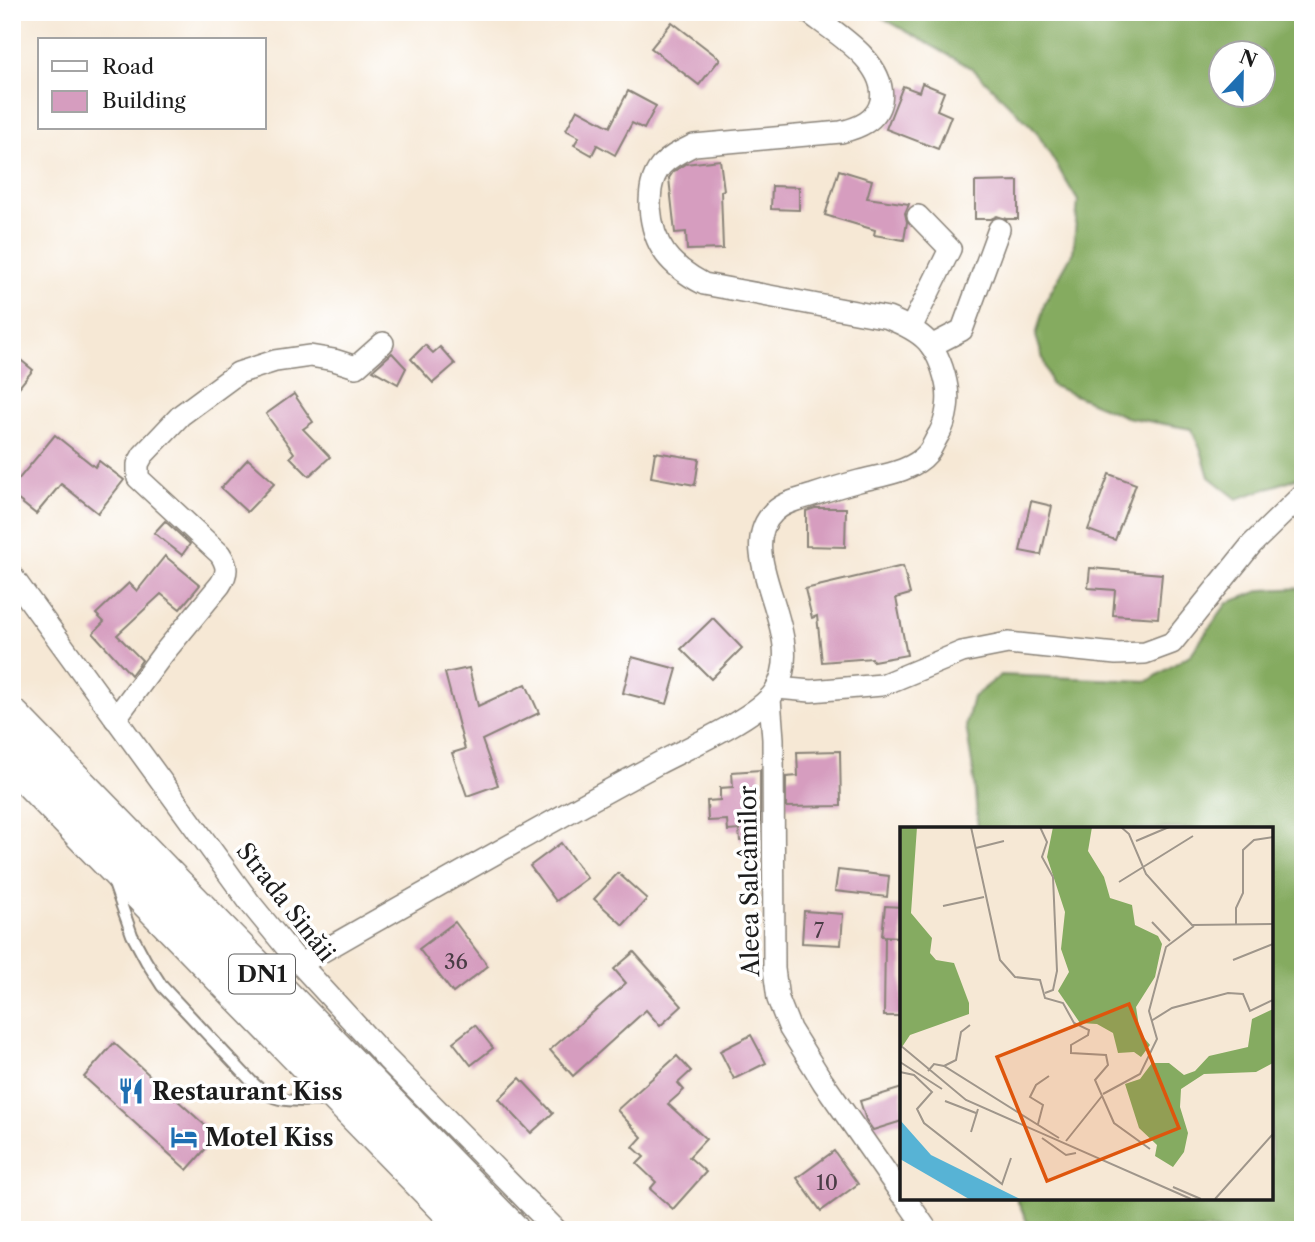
<svg xmlns="http://www.w3.org/2000/svg" width="1315" height="1242" viewBox="0 0 1315 1242" font-family="'Libre Caslon Text',serif">
	<rect width="100%" height="100%" fill="#fff"/>
	<filter id="ink" filterUnits="userSpaceOnUse"><feTurbulence type="fractalNoise" baseFrequency=".0143" numOctaves="2"/><feDisplacementMap in="SourceGraphic" scale="14" xChannelSelector="R" yChannelSelector="G"/><feConvolveMatrix kernelMatrix="1 2 1 2 8 2 1 2 1" color-interpolation-filters="sRGB"/></filter>
	<filter id="wash" filterUnits="userSpaceOnUse"><feTurbulence type="fractalNoise" baseFrequency=".00686" numOctaves="4" result="noise"/><feDisplacementMap in="SourceGraphic" scale="28" xChannelSelector="R" yChannelSelector="G"/><feGaussianBlur stdDeviation="1.57" result="paint"/><feColorMatrix in="noise" values="0 0 0 0 0 0 0 0 0 0 0 0 0 0 0 0 0 1.4 0 .05"/><feComposite in="paint" operator="in"/></filter>
	<g filter="url(#wash)">
		<rect width="100%" height="100%" fill="#f6e8d5"/>
		<g fill="#85ab61" stroke="#50643e" stroke-width="2" fill-rule="evenodd">
			<path d="M872,12H1303V473L1297,478L1237,499L1209,477L1201,450L1191,429L1126,417L1051,385L1036,336L1045,302L1073,252L1078,201L1036,131L973,69ZM1220,52H1262V94H1220Z"/>
			<path d="M1303,588V1230H1031L1016,1198H1271V829H978L973,770L966,725L973,697L1001,675L1148,681L1191,654L1227,603L1262,590Z"/>
		</g>
		<g id="blocks">
			<g fill="#d69dbf">
				<path d="M672,22L720,59L699,85L651,48Z"/>
				<path d="M922,83L944,92L937,110L951,116L938,149L886,129L903,86L919,92Z"/>
				<path d="M628,91L656,106L644,129L632,123L615,155L597,145L592,155L574,145L579,137L566,130L577,109L610,127Z"/>
				<path d="M720,160L724,190L721,191L723,249L687,250L686,232L675,233L669,178L673,172L685,164Z"/>
				<path d="M839,170L872,180L867,198L909,204L905,213L907,222L904,240L874,235L875,230L825,215Z"/>
				<path d="M1018,181V219H1006L997,216L991,219H975V182Z"/>
				<path d="M772,186L799,187V210L771,209Z"/>
				<path d="M425,345L433,353L440,347L455,364L433,383L411,359Z"/>
				<path d="M12,353L33,370L12,396Z"/>
				<path d="M392,353L406,368L398,384L373,370Z"/>
				<path d="M294,394L313,422L303,429L330,457L309,476L290,457L294,453L266,414Z"/>
				<path d="M55,435L95,467L99,461L124,480L98,513L61,484L36,514L12,495V487Z"/>
				<path d="M655,452L699,459L695,485L651,477Z"/>
				<path d="M248,459L275,483L247,512L221,488Z"/>
				<path d="M1109,474L1136,484L1115,540L1088,530Z"/>
				<path d="M1031,501L1052,506L1041,555L1020,551Z"/>
				<path d="M815,508H846L845,547L806,546V511Z"/>
				<path d="M165,521L190,544L182,555L154,533Z"/>
				<path d="M165,556L200,585L180,609L161,594L117,635L142,660L131,675L93,633L104,622L96,614L129,583L137,591Z"/>
				<path d="M903,566L910,594L896,598L907,655L873,661L872,658L822,662L817,616L812,618L805,589Z"/>
				<path d="M1090,568L1162,574L1158,618L1113,615L1115,590L1088,588Z"/>
				<path d="M713,618L742,648L711,679L681,649Z"/>
				<path d="M632,657L677,669L667,704L623,693Z"/>
				<path d="M469,668L478,706L526,684L539,713L482,740L498,785L467,796L452,753L465,749L445,673Z"/>
				<path d="M840,751L841,806L786,807V777L798,776L797,752Z"/>
				<path d="M760,770V839L740,841L739,830L728,831L727,820L708,821L707,801L720,800V788L733,787L732,772Z"/>
				<path d="M561,843L587,878L556,901L530,866Z"/>
				<path d="M838,870L889,876L887,897L835,891Z"/>
				<path d="M618,873L647,899L623,925L594,899Z"/>
				<path d="M885,906L902,907V1016H884L885,937H901L882,936Z"/>
				<path d="M804,911L843,914L841,945L802,943Z"/>
				<path d="M455,922L488,966L453,993L419,949Z"/>
				<path d="M634,952L682,1006L660,1026L646,1010L573,1076L550,1050L626,983L614,969Z"/>
				<path d="M475,1025L493,1048L471,1065L453,1042Z"/>
				<path d="M751,1035L766,1063L734,1079L720,1051Z"/>
				<path d="M114,1043L217,1136L187,1170L84,1077Z"/>
				<path d="M677,1056L691,1071L678,1083L684,1090L668,1104L706,1139L689,1157L706,1172L673,1209L650,1189L656,1182L637,1164L644,1157L633,1147L642,1137L617,1110Z"/>
				<path d="M520,1078L553,1113L531,1133L499,1099Z"/>
				<path d="M902,1088V1121L873,1130L866,1120L860,1101Z"/>
				<path d="M834,1151L858,1184L821,1211L797,1178Z"/>
			</g>
		</g>
	</g>
	<g filter="url(#ink)">
		<use href="#blocks" fill-opacity="0" stroke="#898278" stroke-width="2"/>
		<g fill="none" stroke-linecap="round" stroke-linejoin="round">
			<g stroke="#898278" stroke-width="14">
				<path id="service" d="M113,881L132,935L146,961L162,986L252,1082C258,1087 264,1093 271,1096C288,1104 310,1099 329,1101"/>
			</g>
			<g stroke="#898278" stroke-width="24">
				<g id="minor">
					<path d="M911,328L950,249L918,216"/>
					<path d="M931,346L962,330L999,229"/>
					<path d="M12,576L250,903L300,964L387,1059L556,1230"/>
					<path d="M777,688L811,691L882,685L962,652L1008,643L1116,654L1145,653L1172,643L1252,544L1303,494"/>
					<path d="M770,699L773,739L774,969L778,999L790,1029L823,1082L902,1195"/>
					<path d="M115,719L163,654L220,585C228,573 228,566 220,554L138,478V464L143,455L181,415L238,373L275,361L310,356L334,360L356,367L383,343"/>
					<path d="M300,964C418,897 537,829 657,764C685,749 760,716 775,691C811,633 730,554 774,512C784,502 800,499 813,495C828,490 844,485 859,481C882,475 912,472 928,453C932,448 935,440 939,434C947,420 950,398 946,382C937,343 923,332 888,318L704,284C670,266 653,247 650,207C650,192 651,178 661,166C670,156 682,151 694,145L841,132C858,128 877,121 881,101C888,63 834,32 808,12"/>
					<path d="M905,1198L927,1230"/>
				</g>
			</g>
			<g stroke="#898278" stroke-width="40">
				<g id="trunk">
					<path d="M12,718L510,1230"/>
					<path d="M12,760L470,1230"/>
				</g>
			</g>
			<use href="#service" stroke="#fff" stroke-width="10"/>
			<use href="#minor" stroke="#fff" stroke-width="21"/>
			<use href="#trunk" stroke="#fff" stroke-width="37"/>
		</g>
	</g>
	<defs>
		<g id="restaurant-bare" transform="scale(2.1)"><path d="M-5-6h1v4h1v-4h1v4h1v-4h1v5L-1.5 .5V6h-2V.5L-5-1ZM5-6V6H3V1.5H1.5Q1.5-4 5-6Z" fill="#1f6fb2" stroke="#fff" stroke-width="2.5" paint-order="stroke"/></g>
		<g id="hotel-bare" transform="scale(2.1)"><path d="M-6-4.5h1.5V1H6V5H4.5V3h-9V5H-6ZM-4 0a1.8 1.8 0 1 1 3.6 0ZM.5 0V-2.5h3Q6-2.5 6 0Z" fill="#1f6fb2" stroke="#fff" stroke-width="2.5" paint-order="stroke"/></g>
	</defs>
	<g fill-rule="evenodd">
		<use href="#restaurant-bare" x="131" y="1091"/>
		<use href="#hotel-bare" x="184" y="1137"/>
	</g>
	<g text-anchor="middle" dominant-baseline="central" stroke-width="7" stroke-linejoin="round" paint-order="stroke">
		<g font-size="21" fill="#4a3c45">
			<text x="819" y="930">7</text>
			<text x="456" y="961">36</text>
			<text x="827" y="1182">10</text>
		</g>
		<rect fill="#fff" stroke="#606060" stroke-width="2" x="229" y="954.5" width="66" height="39" rx="5"/>
		<g font-size="23" font-weight="bold" fill="#1c1c1c">
			<text x="262" y="974">DN1</text>
		</g>
		<g font-size="24" fill="#1c1c1c" stroke="#fff">
			<text transform="translate(749 881) rotate(-91)">Aleea Salcâmilor</text>
			<text transform="translate(286 902) rotate(52)">Strada Sinăii</text>
		</g>
		<g font-size="24" font-weight="bold" fill="#1c1c1c" stroke="#fff" text-anchor="start">
			<text x="152" y="1091">Restaurant Kiss</text>
			<text x="205" y="1137">Motel Kiss</text>
		</g>
	</g>
	<g transform="translate(900 827)">
		<rect width="373" height="373" fill="#f6e8d5"/>
		<path d="M0,0H17L11,86L32,111L30,126L36,133L54,136L69,176V187L10,208L0,223ZM153,0H192L188,24L204,50L210,71L232,78L235,98L258,109L262,117L255,150L236,180L240,206L250,218L241,230L234,225L218,226L213,206L197,197L180,196L158,164L169,145L161,122L165,85L147,30ZM373,182V236L356,245L304,247L281,262L280,280L288,306L284,325L273,340L255,329L257,318L239,301L225,257L240,252L252,236H269L284,248L295,244L309,229L348,220L352,192Z" fill="#85ab61"/>
		<path d="M0,293L31,328L120,372H69L0,332Z" fill="#57b3d5"/>
		<path fill="none" stroke="#9f968b" stroke-width="2" d="M71,0L100,133L115,150L140,153L145,171L163,176L174,196L189,203L188,208L171,218V226L206,228L208,238L195,253L214,296L250,322M140,0L147,15L142,30L153,50L157,144L153,163L145,166M221,0L229,7L246,47L292,98L373,97M236,14L269,0M76,21L104,14M219,55L293,9M43,79L84,70M252,95L270,114M336,97V81L343,66V23L354,13L373,10M333,133L373,117M251,194L272,181L328,166L343,167L350,184L373,173M0,218L66,273L291,372M0,235L42,262M44,239L56,233L61,205L70,198M28,244L34,237L44,239L159,311M0,245L14,248L32,265L17,282L24,296L102,357L111,331M373,250V272M203,267L240,247L257,212L249,184L266,120L294,99M45,274L76,286M138,297L143,278L130,270L136,258L149,249M71,305L78,282M142,311L166,328L176,326M166,314L202,269M273,360L301,372M315,372L373,307"/>
		<path fill="#de560d" fill-opacity="0.15" stroke="#de560d" stroke-width="3.5" d="M229,177L279,301L147,354L97,230Z"/>
		<rect width="373" height="373" fill="none" stroke="#1c1c1c" stroke-width="3.5"/>
	</g>
	<rect width="1315" height="1242" fill="none" stroke="#fff" stroke-width="42"/>
	<rect x="38" y="38" width="228" height="91" fill="#ffffff" stroke="#a4a4a4" stroke-width="2"/>
	<rect x="52" y="61" width="35" height="10" fill="#ffffff" stroke="#a4a4a4" stroke-width="2"/>
	<text x="102" y="74" font-size="21" fill="#1c1c1c">Road</text>
	<rect x="52" y="91" width="35" height="21" fill="#d69dbf" stroke="#a4a4a4" stroke-width="2"/>
	<text x="102" y="108" font-size="21" fill="#1c1c1c">Building</text>
	<g transform="translate(1242 74) rotate(22)"><circle r="33" fill="#ffffff" stroke="#a4a4a4" stroke-width="2"/>
	<path d="M0-5L12 26L0 18L-12 26Z" fill="#1f6fb2"/>
	<text y="-10" font-size="19" font-weight="bold" text-anchor="middle" fill="#1c1c1c">N</text>
	</g>
</svg>
